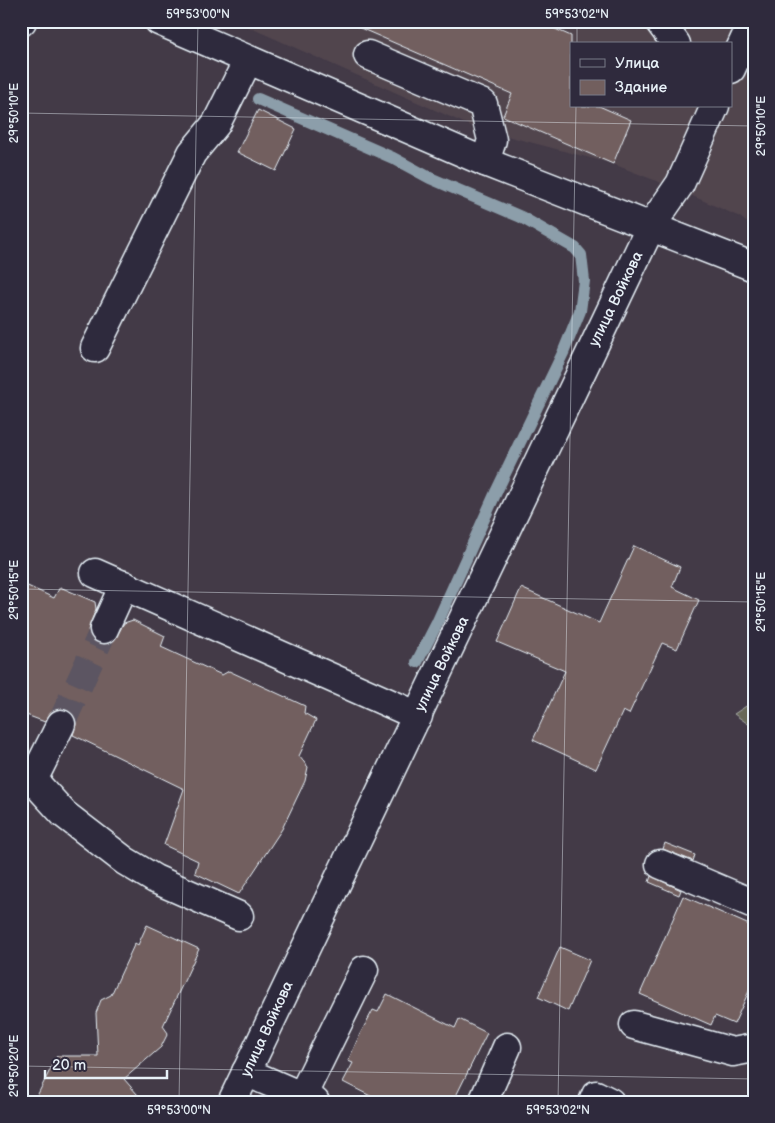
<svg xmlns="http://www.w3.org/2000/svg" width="775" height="1123" viewBox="0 0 775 1123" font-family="'Balsamiq Sans',sans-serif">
	<rect width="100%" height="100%" fill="#433a47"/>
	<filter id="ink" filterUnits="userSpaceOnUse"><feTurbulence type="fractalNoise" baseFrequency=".02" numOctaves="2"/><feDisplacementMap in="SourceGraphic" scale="10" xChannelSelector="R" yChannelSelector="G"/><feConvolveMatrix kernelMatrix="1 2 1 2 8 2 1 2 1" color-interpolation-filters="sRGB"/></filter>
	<g filter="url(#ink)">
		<path fill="#51454e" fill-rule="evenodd" d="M235,21H754V228L740,217L677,189L613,164L473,127ZM571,44H731V106H571Z"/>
		<path fill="#676859" stroke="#a8aca8" d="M754,701V728L734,714Z"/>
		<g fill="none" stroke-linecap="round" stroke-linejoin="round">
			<path stroke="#8c9eaa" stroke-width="12" d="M258,99L393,158L430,178L521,217L575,248L581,255L584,281L580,311L563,353L497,490L437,623L417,662"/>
		</g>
		<g fill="#725f5e" stroke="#e8f1f8">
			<path d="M344,21H537L571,36V106H599L631,120L613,164L503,116L512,94Z"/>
			<path d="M258,110L296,129L276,171L237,152Z"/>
			<path d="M634,546L680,567L672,587L699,600L677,649L662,643L629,714L623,711L596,769L533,740L565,671L497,642L521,588L599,623Z"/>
			<path d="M21,583L54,598L60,587L95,602L96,609L88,630L91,638L97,643L105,645L113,642L124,623L133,620L165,636L161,647L222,675L229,671L305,706L304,713L316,720L299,756L308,767L305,781L282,829L239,894L195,873L198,861L164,845L184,789L73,735L76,723L74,715L68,710L61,708L53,711L45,722L21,713Z"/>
			<path d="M665,843L695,855L693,861L663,849Z"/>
			<path d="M651,876L681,890L679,895L649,882Z"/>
			<path d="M683,896L754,927V980L734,1024L715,1016L711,1025L640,994Z"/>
			<path d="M147,925L199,949L163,1026L168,1033L161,1047L124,1079L144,1102H34L57,1056H98L96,1013L101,1000L111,995L135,943L138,945Z"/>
			<path d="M560,947L590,960L568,1011L538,997Z"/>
			<path d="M387,994L455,1028L459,1019L487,1033L453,1102H382L343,1082L353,1063L348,1061L360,1034L373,1010L378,1012Z"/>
		</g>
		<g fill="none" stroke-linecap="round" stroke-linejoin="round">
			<path stroke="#5c5562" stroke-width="28" stroke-dasharray="28 14" stroke-linecap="butt" d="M61,724L104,629"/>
			<g stroke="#e8f1f8" stroke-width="31">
				<g id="minor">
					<path d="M159,21L485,162L754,267"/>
					<path d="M659,21L676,44"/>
					<path d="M21,22L22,21"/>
					<path d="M368,55L483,104L492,140L485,162"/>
					<path d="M731,69L753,21"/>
					<path d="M95,348L192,153L216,124L248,60"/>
					<path d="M95,573L418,716"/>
					<path d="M104,629L124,585"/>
					<path d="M21,776L33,780L64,814L125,861L155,879L239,916"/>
					<path d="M33,780L61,724"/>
					<path d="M660,864L754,904"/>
					<path d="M634,1025L733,1052L754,1048"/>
					<path d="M246,1072L315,1102"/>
					<path d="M302,1096L364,970"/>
					<path d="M232,1102L600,333L651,226L680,184L715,106"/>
					<path d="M483,1102L507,1047"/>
					<path d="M593,1102L596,1095L610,1102"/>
				</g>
			</g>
			<use href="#minor" stroke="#2f2a3d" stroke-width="28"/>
		</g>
	</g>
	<path fill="none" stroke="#e8f1f8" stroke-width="1" stroke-opacity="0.45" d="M577,44V21M21,113L754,126M21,589L754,602M21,1066L754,1079M179,1102L198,21M558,1102L576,106"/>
	<g text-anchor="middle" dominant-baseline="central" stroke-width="4" stroke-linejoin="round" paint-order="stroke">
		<g font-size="15" fill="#e8f1f8" stroke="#2f2a3d">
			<text transform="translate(616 299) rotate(-64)">улица Войкова</text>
			<text transform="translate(442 664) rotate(-64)">улица Войкова</text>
			<text transform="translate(267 1029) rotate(-65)">улица Войкова</text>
		</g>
	</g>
	<rect width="775" height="1123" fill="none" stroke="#2f2a3d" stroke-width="55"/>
	<rect x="570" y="42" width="162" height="65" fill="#2f2a3d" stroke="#797a88"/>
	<rect x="580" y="59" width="25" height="8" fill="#2f2a3d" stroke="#797a88"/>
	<text x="615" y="68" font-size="15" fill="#e8f1f8">Улица</text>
	<rect x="580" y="80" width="25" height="15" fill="#725f5e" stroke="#797a88"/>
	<text x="615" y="92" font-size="15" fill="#e8f1f8">Здание</text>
	<path d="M45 1070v8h122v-8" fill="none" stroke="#e8f1f8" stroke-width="2.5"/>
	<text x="52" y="1070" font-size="15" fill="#e8f1f8" stroke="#2f2a3d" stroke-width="4" paint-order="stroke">20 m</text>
	<rect x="28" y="28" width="720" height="1068" fill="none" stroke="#e8f1f8" stroke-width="2"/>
	<g font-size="12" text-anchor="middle" fill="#e8f1f8">
		<text x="198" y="18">59°53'00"N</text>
		<text x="577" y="18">59°53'02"N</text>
		<text transform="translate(14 113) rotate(-90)" y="4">29°50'10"E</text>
		<text transform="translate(761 126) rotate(-90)" y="4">29°50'10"E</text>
		<text transform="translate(14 590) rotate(-90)" y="4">29°50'15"E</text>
		<text transform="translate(761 602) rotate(-90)" y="4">29°50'15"E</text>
		<text transform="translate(14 1066) rotate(-90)" y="4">29°50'20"E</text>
		<text x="179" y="1114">59°53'00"N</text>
		<text x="558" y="1114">59°53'02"N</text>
	</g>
</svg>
